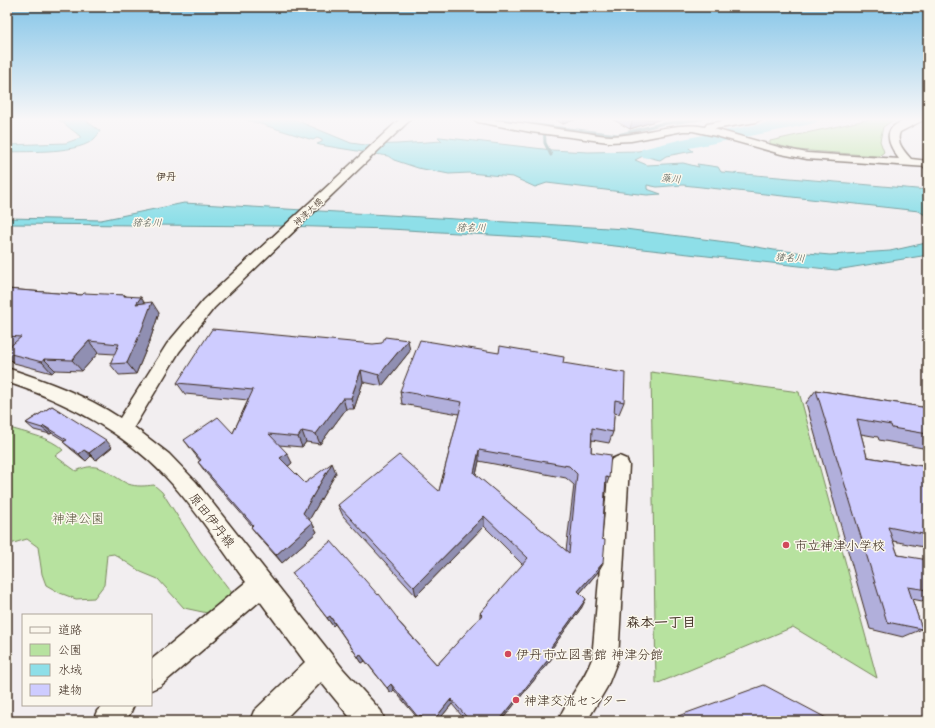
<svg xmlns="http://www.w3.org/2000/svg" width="935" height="728" viewBox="0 0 935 728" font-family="'Comic Neue','Klee One',sans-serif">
	<rect width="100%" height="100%" fill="#f2eef0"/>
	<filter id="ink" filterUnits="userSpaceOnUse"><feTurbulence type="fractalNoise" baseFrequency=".025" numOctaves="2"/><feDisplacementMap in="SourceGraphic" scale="8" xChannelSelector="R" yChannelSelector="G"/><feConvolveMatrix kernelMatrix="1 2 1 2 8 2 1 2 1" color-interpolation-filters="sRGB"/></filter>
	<g filter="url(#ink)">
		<g fill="#b7e29f" stroke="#79865e">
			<path d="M870,119H895L883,127L880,141L884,152L879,156L797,150L773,144L770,146V141Z"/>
			<path d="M651,372L799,392L877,678L793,627L656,684Z"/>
			<path d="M7,427C24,433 51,437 63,450L55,456L76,471C100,459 109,475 128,484C137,487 145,486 154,485L162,492L200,551L232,593L231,599L212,614L184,608L158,579L141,572L114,554L107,555L104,585L94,598L76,599L60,593L46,585L42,574L38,547L27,539L7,545Z"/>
		</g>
		<g fill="#8edfe8" stroke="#6d9797">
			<path d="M58,119H84L100,131C99,133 97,136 95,138C81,154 28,151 7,152V145L66,143L80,138V136Z"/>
			<path d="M244,119H293L351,143L365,145L397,144L442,141L438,137H440L552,150L588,152L638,151L682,143L693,151L666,156L660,160L643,156L635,160L647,165L683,163L699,167L697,164L718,167L721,172L928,190V217L919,211L683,185L657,187L647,185V189L661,194L647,195L547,183L535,187L513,177L469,173L449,174L418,168L394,160L388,156L320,145L317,144L322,142V140L317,138L313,140Z"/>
			<path d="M184,203L625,229L734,243L774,250L830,255L890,251L926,243L928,239V255L836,270L541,238L390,229L282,226L7,224V218L101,220Z"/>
		</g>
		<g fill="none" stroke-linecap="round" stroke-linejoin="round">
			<g stroke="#6d9797" stroke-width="3">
				<path d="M503,119L512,122"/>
				<path d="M529,124L544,126L545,143L551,155"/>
				<path d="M544,126L618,135L660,124L702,119"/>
			</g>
			<path fill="#8edfe8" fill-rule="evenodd" d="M784,119H819L817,122L811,124L684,149L648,158L642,157L639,153L642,149L683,139Z"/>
			<g stroke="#3b2a1e" stroke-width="3">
				<g id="minor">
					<path d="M400,119H411L214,308L179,352L134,427L169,454L196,482L343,669L381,711L385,721H353L321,682L283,721H250L254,711L305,662L260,601L160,686L151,690V660L246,582C220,547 195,508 165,476C122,431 65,401 7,382V368C46,381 85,395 120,418L167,344L204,300Z"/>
					<path d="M473,119C509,119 545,128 580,132C590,133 600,136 611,136C642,136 673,121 705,127L707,124L734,119H761L756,122L714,129L782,148L807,153L899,159C876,129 895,119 925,119L900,132C895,142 905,152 911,159L928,161V167L807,159L781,154L716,136L693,131H683L631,141L609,142L531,132L478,122Z"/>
					<path d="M619,456L626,459L629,465L618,659L607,687L587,721H558C567,699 584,681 592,659L609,465L612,459Z"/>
					<path d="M103,705H134L130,714L125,721H93L97,711Z"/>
				</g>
			</g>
			<use href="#minor" fill="#fbf7ec" fill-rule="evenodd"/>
		</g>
		<g fill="#b1afdb" stroke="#3b2a1e" fill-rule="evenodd">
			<path d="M555,119H576L563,124Z"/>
			<path d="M612,119H661L630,129Z"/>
			<path d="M7,289L82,295H125L126,296L145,303L159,313L150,340L136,374L119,375L110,364L115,354L98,353L82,371L55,370L52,373L14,363L7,356V349L10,346H7Z"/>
			<path d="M410,351L382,386L363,382L354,409H346L320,444L306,442L302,447L279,445L292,463L288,466L305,483L336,473L309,520L312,523L317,532L282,563L258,536L251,527L252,526L206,473L198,462L200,461L184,440L233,433L248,400L185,394L177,383Z"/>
			<path d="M563,363L624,402L619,414L614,413L613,432L609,443L592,440L591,452L609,478L606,486L598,572L580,593L582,607L552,648L555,651L552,658L501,721H466L452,704L438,721H424L422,719L420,721L394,690L391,693L365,661L362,663L335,624L333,626L292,573L400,623L437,665L480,618V613L523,565L484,526L416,596L343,516L338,505L439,491L459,414L402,404L400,391ZM479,461L566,478L574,485L566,551L476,475Z"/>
			<path d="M816,390L928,408V449L879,440L878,437L861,434L867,457L928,467V548L893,541L898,555L928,561V598L922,601L912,599L922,629L903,637L870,629L806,403Z"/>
			<path d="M52,406L112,447L96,460L91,456L86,461L71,449L63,442L65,441L52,433L50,434L34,430L26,423Z"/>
		</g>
		<g fill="#908fb2" stroke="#3b2a1e">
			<path d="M563,119H576L563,124Z"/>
			<path d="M636,119H661L630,129L632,121Z"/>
			<path d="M141,297L148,309L136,304Z"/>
			<path d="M152,302L159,313L150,340L136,374L127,363Z"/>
			<path d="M408,340L410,351L382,386L379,375Z"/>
			<path d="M89,341L98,353L82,371L72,360Z"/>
			<path d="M44,359L55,370L52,373L42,362Z"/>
			<path d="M361,370L363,382L354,409L351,398Z"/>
			<path d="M343,398L346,409L320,444L316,434Z"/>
			<path d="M44,426L52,433L50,434L42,428Z"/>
			<path d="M302,431L306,442L302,447L298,437Z"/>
			<path d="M106,440L112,447L96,460L89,453Z"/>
			<path d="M84,450L91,456L86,461L79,454Z"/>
			<path d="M479,450V461L474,484V473Z"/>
			<path d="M287,453L292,463L286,468L280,458Z"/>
			<path d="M332,463L336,473L308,522L303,513Z"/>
			<path d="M484,516V526L416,596L414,587Z"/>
			<path d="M312,523L317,532L282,563L276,555Z"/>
			<path d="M603,563L598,572L574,600L578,591Z"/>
			<path d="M586,599L582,607L548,654L551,647Z"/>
			<path d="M330,616L335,624L333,626L327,618Z"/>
			<path d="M555,651L552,658L501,721H499Z"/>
			<path d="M360,654L365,661L362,663L358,657Z"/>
			<path d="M391,684L394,690L391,693L387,688Z"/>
			<path d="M451,699L452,704L438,721H433Z"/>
			<path d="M420,715L422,719L420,721L418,717Z"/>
		</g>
		<g fill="#ceccff" stroke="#3b2a1e" fill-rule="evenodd">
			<path d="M7,289L82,295L84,293L125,295L124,296L141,297L136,304L152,302L142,329L127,363L110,364L119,344L89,341L72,360L44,359L42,362L7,353V349L21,337L7,336Z"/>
			<path d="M212,329L373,344L382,343L385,337L408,340L379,375L361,370L351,398H343L316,434L302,431L298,437L269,434L287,453L280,458L305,483L332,463L303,513L312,523L276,555L251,527L253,525L198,462L201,460L184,440L218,417L233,433L253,390L177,383Z"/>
			<path d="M420,340L499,353L500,346L564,357L563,363L625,373L624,402L615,400L613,432L592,428L591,452L611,455L609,478L606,477L602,539L605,540L603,563L578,591L586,599L551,647L555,651L499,721H470L451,699L433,721H426L420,715L418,717L391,684L387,688L360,654L358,657L330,616L327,618L292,573L331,541L378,595L379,594L398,619L397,620L437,665L482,615L480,613L528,558L484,516L414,587L338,505L399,455L439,491L462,402L400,391ZM479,450L569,466L577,474L569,553L474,473Z"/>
			<path d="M816,390L928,408V434L892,428L891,425L857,419L867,457L928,467V535L888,527L898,555L928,560V590L908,587L922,629L887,622Z"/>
			<path d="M52,406L106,440L89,453L84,450L79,454L63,442L67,440L44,426L42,428L26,423Z"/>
			<path d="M764,685L832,721H667V720Z"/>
		</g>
	</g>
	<linearGradient id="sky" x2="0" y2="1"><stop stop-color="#84c5e8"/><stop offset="0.54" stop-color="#f9f7f8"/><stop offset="1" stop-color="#f9f7f8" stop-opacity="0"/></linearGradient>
	<rect width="935" height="221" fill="url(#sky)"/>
	<g fill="#d1495b" stroke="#fbf7ec" stroke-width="1.5">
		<circle cx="786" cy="545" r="4"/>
		<circle cx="508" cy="654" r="4"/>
		<circle cx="516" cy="700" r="4"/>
	</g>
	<g text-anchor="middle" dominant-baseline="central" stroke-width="3" stroke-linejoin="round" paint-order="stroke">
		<g font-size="9" fill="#3b2a1e" stroke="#fbf7ec">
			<text transform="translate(308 212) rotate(-43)">神津大橋</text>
		</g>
		<g font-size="10" font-weight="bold" fill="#3b2a1e" stroke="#fbf7ec">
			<text x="166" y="177">伊丹</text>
		</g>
		<g font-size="10" font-style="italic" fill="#505750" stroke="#fbf7ec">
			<text transform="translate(671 179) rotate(5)">藻川</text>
			<text transform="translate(147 223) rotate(1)">猪名川</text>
			<text transform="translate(471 228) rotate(1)">猪名川</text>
			<text transform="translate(790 258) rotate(4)">猪名川</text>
		</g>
		<g font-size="13" fill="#5a583e" stroke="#fbf7ec">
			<text x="78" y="518">神津公園</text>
		</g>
		<g font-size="13" fill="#3b2a1e" stroke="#fbf7ec">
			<text transform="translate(212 520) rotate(52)">原田伊丹線</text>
		</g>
		<g font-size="13" fill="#3b2a1e" stroke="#fbf7ec" text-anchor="start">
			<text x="794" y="545">市立神津小学校</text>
			<text x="516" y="654">伊丹市立図書館 神津分館</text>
			<text x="524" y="700">神津交流センター</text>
		</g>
		<g font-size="14" font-weight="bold" fill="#3b2a1e" stroke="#fbf7ec">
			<text x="661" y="622">森本一丁目</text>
		</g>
	</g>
	<rect width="935" height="728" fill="none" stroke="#fbf7ec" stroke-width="24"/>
	<rect x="12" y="12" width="911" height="704" fill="none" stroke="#3b2a1e" stroke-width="1.5" filter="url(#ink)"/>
	<rect x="22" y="614" width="130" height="92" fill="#fbf7ec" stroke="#aea59a"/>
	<rect x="30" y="627" width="20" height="6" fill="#fbf7ec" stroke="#aea59a"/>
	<text x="58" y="634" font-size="12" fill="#3b2a1e">道路</text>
	<rect x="30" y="644" width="20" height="12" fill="#b7e29f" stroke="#aea59a"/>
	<text x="58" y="654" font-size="12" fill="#3b2a1e">公園</text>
	<rect x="30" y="664" width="20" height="12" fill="#8edfe8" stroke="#aea59a"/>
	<text x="58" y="674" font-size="12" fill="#3b2a1e">水域</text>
	<rect x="30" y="684" width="20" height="12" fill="#ceccff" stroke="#aea59a"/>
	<text x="58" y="694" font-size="12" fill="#3b2a1e">建物</text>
</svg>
